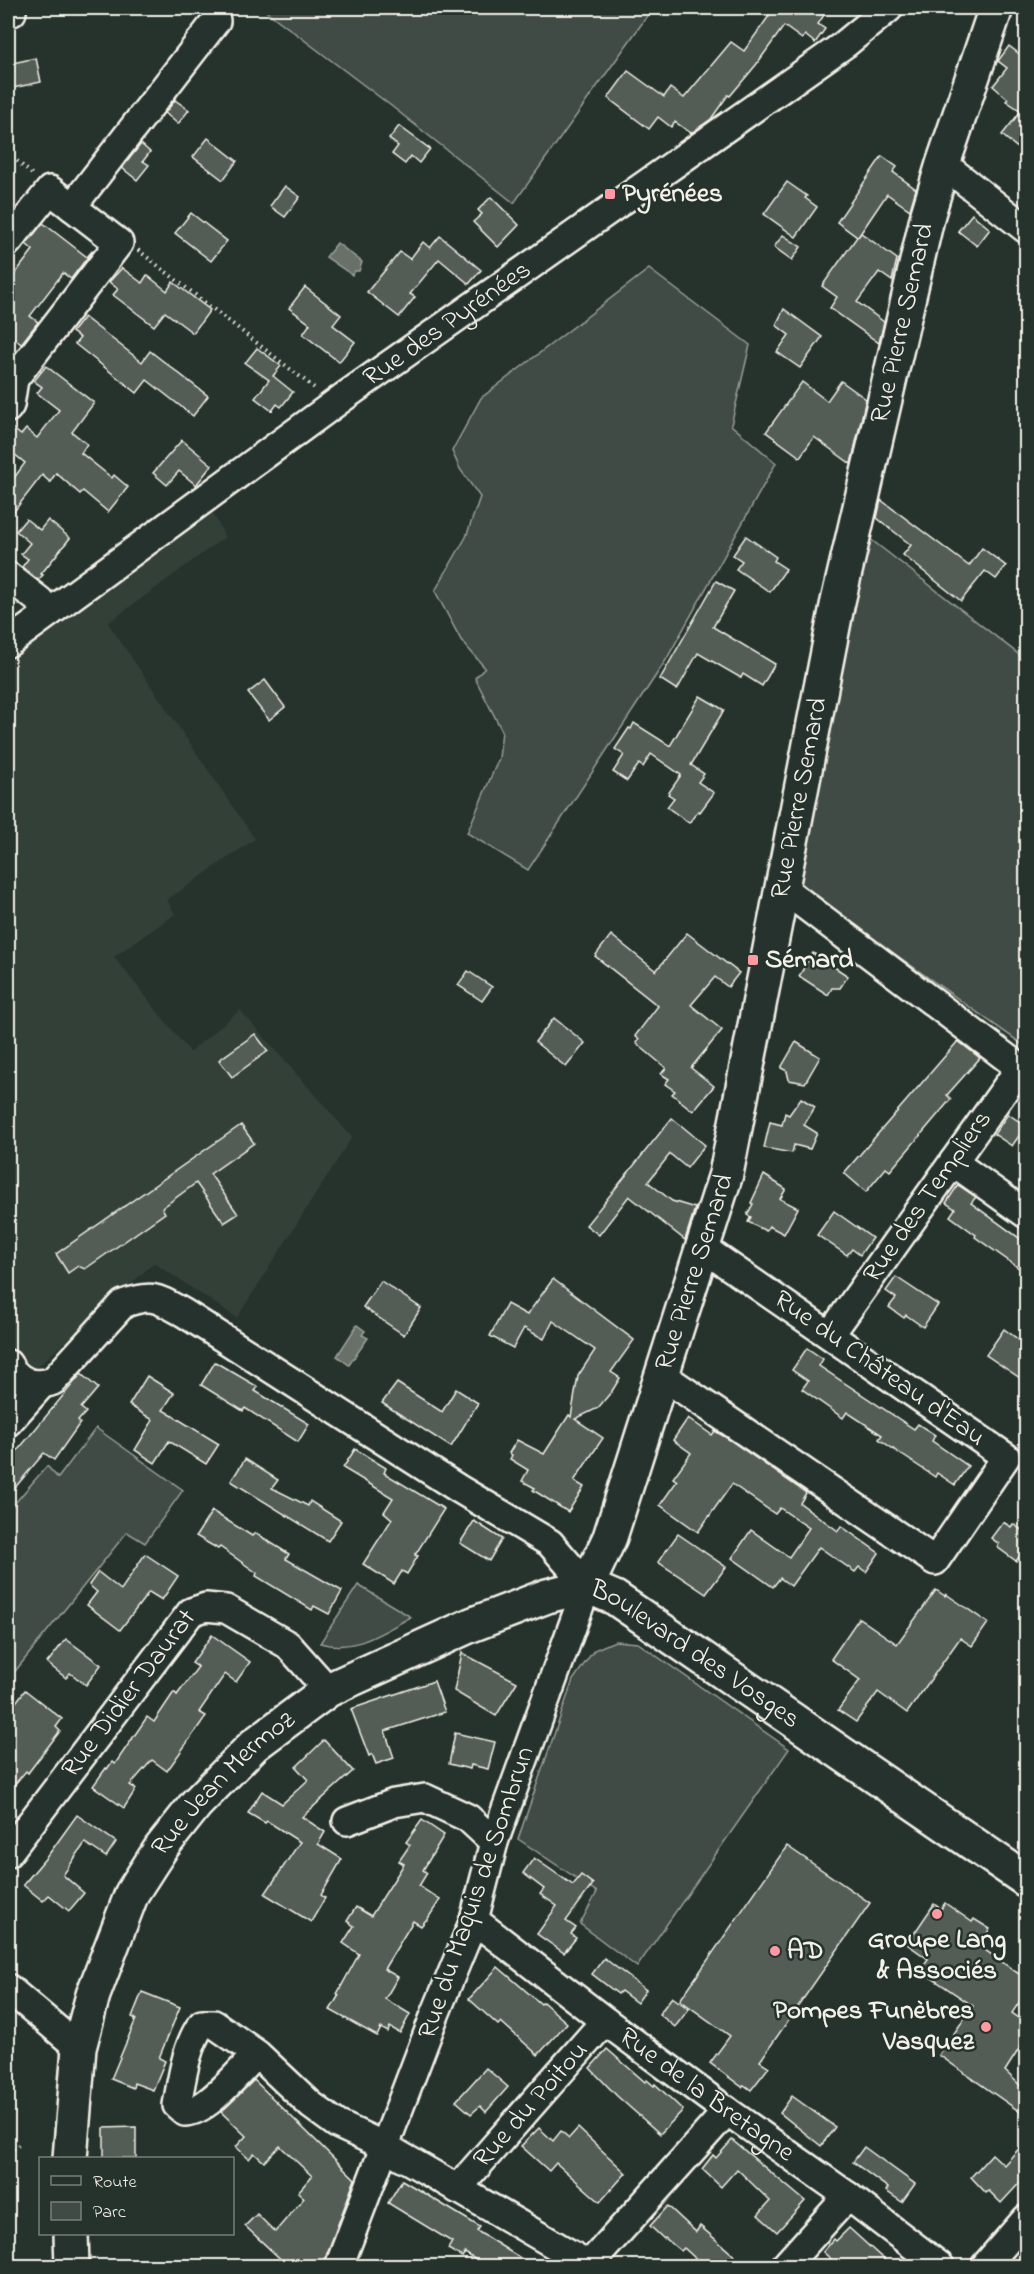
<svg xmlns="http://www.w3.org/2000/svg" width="1034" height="2274" viewBox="0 0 1034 2274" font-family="'Indie Flower',sans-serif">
	<rect width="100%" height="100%" fill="#26332d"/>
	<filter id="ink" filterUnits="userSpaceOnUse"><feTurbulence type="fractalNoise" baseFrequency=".0167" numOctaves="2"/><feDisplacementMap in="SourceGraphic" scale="12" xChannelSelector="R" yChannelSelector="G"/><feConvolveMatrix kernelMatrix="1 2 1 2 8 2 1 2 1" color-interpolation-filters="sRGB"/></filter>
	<g filter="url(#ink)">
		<path fill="#333f39" d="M213,513L225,537L108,623L255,839L167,900L175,914L114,957L190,1052L240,1010L352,1137L237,1318L154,1263L14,1388L8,1375V655Z"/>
		<g fill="#414b45" stroke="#9a9e96" stroke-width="1.5">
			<path d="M262,8H653L514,203L390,105Z"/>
			<path d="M649,269L750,345L731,425L776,463L666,660L528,870L467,833L499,758L502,731L475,678L485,668L461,640L435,591L466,537L480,497L460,469L452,451L481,398Z"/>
			<path d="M869,538L1026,660V1047L799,886Z"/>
			<path d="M96,1428L183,1490L145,1543L127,1532L8,1680V1511L47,1466L58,1478Z"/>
			<path d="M358,1585L411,1617C381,1633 355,1653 320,1643Z"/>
			<path d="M615,1641L638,1643L789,1749L637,1967L580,1924L597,1892L518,1839L573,1680L594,1650Z"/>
		</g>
		<g fill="#676f68" stroke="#9fa39b" stroke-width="1.5">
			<path d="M337,243L362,262L359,271H355L352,275L326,257Z"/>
			<path d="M357,1325L365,1331L362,1335L368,1338L349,1365L337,1356Z"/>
		</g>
		<g fill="#525c55" stroke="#f4f1e8" stroke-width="1.5">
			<path d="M758,8H812L824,15L818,24L825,29L815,43L805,35L802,39L784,26L756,65L730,96L728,95L711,119L691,133L675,122L671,127L658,117L649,129L608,98L628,71L664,97L670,88L684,98L731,42L744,51L769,16Z"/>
			<path d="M1009,46L1026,59V155L1002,135L1021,111L1006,101L1008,99L993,86L1007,68L998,61Z"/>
			<path d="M36,58L41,82L8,89V64Z"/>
			<path d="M175,100L189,110L178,124L165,113Z"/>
			<path d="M399,126L430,149L419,163L411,156L405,164L392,154L398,146L389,139Z"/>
			<path d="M208,138L237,161L223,180L193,157Z"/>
			<path d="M141,144L150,152L143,161L149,165L137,180L122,168Z"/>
			<path d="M882,156L897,167L893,172L916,189L910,210L887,194L858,237L861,233L897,259L892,281L879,272L857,302L884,322L879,343L830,308L837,297L822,286L857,237L837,222Z"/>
			<path d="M787,182L807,196L805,198L817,207L796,237L764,214Z"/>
			<path d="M285,186L300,197L285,217L270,206Z"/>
			<path d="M491,197L519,225L498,247L473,222L482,214L478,210Z"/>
			<path d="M191,213L227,241L211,261L175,233Z"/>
			<path d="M972,214L990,229L977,246L958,231Z"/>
			<path d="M43,223L87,257L93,250L71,279L63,273L30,316L38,322L21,344L8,333V283L33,250L26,244Z"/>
			<path d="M783,235L801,247L792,260L774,247Z"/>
			<path d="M440,236L481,270L469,284L439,259L410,294L415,297L399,317L367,292L400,252L410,259L423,242L430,248Z"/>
			<path d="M122,268L142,283L147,275L167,291L173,282L210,310L193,333L165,312L154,326L113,295L118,289L109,282Z"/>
			<path d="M305,287L341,315L333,325L355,342L339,362L303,334L310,324L289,308Z"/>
			<path d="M784,309L822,337L800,368L777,352L789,335L776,325Z"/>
			<path d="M84,317L142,362L150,351L208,396L193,416L147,380L137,393L75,344L80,338L72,332Z"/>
			<path d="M257,348L281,366L273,376L293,392L281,407L277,404L272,411L255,398L269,380L245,363Z"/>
			<path d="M46,366L94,403L72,432L87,444L81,453L112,478L114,475L128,487L108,512L83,491L80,494L56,473L50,482L42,475L8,519V486L25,463L8,449V425L21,435L26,429L37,438L59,410L37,393L42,387L34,381Z"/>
			<path d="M841,381L866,399L851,464L814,437L800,457L766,432L802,382L827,401Z"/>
			<path d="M182,440L212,465L196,485L179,471L167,485L153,473Z"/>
			<path d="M881,500L969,566L982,548L1006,566L996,579L985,571L961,601L903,555L911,545L877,518Z"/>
			<path d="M26,519L40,530L48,520L70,538L41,574L43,575L38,580L22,567L28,559L21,554L30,543L16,531Z"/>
			<path d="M746,536L776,557L774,561L786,569L770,592L736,569L742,561L733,555Z"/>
			<path d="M716,581L734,591L713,627L775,664L762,686L743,674L741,678L698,653L677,690L660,679Z"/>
			<path d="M265,680L285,707L269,720L248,693Z"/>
			<path d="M700,696L724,710L691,765L704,774L698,782L714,793L700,812L698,811L689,823L667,807L674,798L668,794L681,775L651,754L643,767L639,764L627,781L613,772L624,755L615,749L629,728L631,729L634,723L670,746Z"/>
			<path d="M687,933L739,973L728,987L715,977L691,1005L722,1030L691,1068L714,1086L693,1111L672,1094L675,1091L665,1084L669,1079L661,1074L666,1068L636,1043L639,1039L635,1036L658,1006L595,956L611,935L656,971Z"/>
			<path d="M813,953L848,976L840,988H832L828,995L799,976Z"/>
			<path d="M468,971L492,987L482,1001L458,985Z"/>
			<path d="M554,1018L585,1043L566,1067L535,1042Z"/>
			<path d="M255,1034L268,1051L232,1077L219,1060Z"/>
			<path d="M958,1041L980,1058L947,1095L951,1099L890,1171L886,1168L866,1192L844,1173Z"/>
			<path d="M796,1042L820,1057L805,1083L789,1080L787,1071L781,1068Z"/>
			<path d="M801,1098L815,1107L804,1125L817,1133L810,1149L794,1145L792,1153L764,1148L770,1122L782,1125L785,1113L789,1115Z"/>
			<path d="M1008,1114L1026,1126L1012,1146L994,1134Z"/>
			<path d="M672,1118L705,1145L687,1168L670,1154L648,1182L672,1201L695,1208L685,1240L629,1196L599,1235L586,1225Z"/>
			<path d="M241,1125L254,1143L210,1174L238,1214L224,1223L196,1183L162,1208L165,1213L85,1269L78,1266L68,1273L56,1254Z"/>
			<path d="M764,1175L786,1189L780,1199L798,1208L784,1234L769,1226L766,1231L748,1222L751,1217L747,1215L753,1204L751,1203Z"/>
			<path d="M958,1185L976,1197L971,1203L1026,1243V1273L975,1237L976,1235L950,1216L955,1209L946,1203Z"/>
			<path d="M834,1211L872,1238L860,1255L852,1249L847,1255L817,1235Z"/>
			<path d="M896,1277L938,1305L923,1327L906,1315L904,1318L889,1307L896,1298L886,1291Z"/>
			<path d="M553,1279L634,1340L611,1372L620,1378L612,1391L598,1408L575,1419L603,1438L574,1481L584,1487L568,1512L533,1490L535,1488L522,1481L528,1470L510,1459L512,1455L509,1453L517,1440L544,1454L569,1415L571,1417L578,1376L595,1350L553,1321L544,1339L524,1328L513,1348L490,1336L507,1304L527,1315Z"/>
			<path d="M381,1281L421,1308L404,1335L363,1307Z"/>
			<path d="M1004,1329L1026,1345V1369L1020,1378L986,1355Z"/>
			<path d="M807,1348L823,1359L819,1366L914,1429L918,1424L935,1435L932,1441L968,1466L955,1485L937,1473L935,1477L899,1453L879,1439L882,1435L847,1412L843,1418L802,1389L808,1381L792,1370Z"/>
			<path d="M215,1362L258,1387L255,1391L309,1424L298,1442L245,1408L243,1411L201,1385Z"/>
			<path d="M81,1374L98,1388L81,1408L86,1412L78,1421L80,1423L54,1460L44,1453L8,1496V1462Z"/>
			<path d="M147,1376L174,1393L163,1410L219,1444L206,1464L169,1441L155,1463L135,1450L153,1420L129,1405Z"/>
			<path d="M397,1383L442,1412L456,1389L478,1403L451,1447L382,1403Z"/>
			<path d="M688,1418L712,1435L715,1431L730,1440L806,1493L800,1503L838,1531L841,1526L879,1553L866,1572L859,1567L855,1572L819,1547L791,1586L780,1578L773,1587L732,1558L751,1530L789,1557L809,1528L780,1508L775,1514L732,1484L698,1532L660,1505L677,1481L673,1478L691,1453L673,1440Z"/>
			<path d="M355,1449L386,1468L384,1473L444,1509L415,1555L418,1556L407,1574L402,1571L394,1584L363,1564L392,1519L384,1512L393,1498L343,1468Z"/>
			<path d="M245,1459L278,1480L272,1488L308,1506L310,1501L341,1521L328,1541L231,1481Z"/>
			<path d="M212,1511L252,1536L255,1533L289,1554L286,1559L342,1591L329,1614L314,1606L312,1610L256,1576L257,1573L220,1547L218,1549L196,1536Z"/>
			<path d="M474,1521L502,1539L489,1561L460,1543Z"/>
			<path d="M1003,1522L1011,1527L1013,1524L1026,1533V1562L1019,1557L1016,1561L997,1547L999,1544L991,1538Z"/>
			<path d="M678,1534L726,1567L706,1594L658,1562Z"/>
			<path d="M145,1554L178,1576L162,1600L149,1592L120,1630L87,1605L97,1592L89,1585L98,1572L121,1590Z"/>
			<path d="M936,1590L945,1596L946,1594L988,1623L972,1646L960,1638L907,1713L878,1692L856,1722L838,1710L860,1680L831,1659L859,1618L897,1644Z"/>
			<path d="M212,1635L250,1662L236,1682L225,1674L199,1712L206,1716L167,1771L152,1760L130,1785L136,1789L124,1808L93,1786L106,1768L107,1769L112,1762L115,1764L147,1717L154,1722L174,1692L177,1695L198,1667L192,1663Z"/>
			<path d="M66,1639L101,1665L86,1685L70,1673L66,1678L47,1663Z"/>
			<path d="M462,1653L517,1682L496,1716L454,1691Z"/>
			<path d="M434,1681L445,1712L385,1731L394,1758L376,1764L372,1754L369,1756L351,1709Z"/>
			<path d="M25,1690L62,1719L56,1727L60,1731L28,1773L26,1771L8,1792V1713Z"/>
			<path d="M455,1733L495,1742L488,1769L471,1765L470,1769L449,1764Z"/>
			<path d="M324,1740L353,1771L302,1817L325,1832L318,1844L342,1859L321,1895L325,1898L311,1922L265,1894L300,1842L267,1821L265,1823L248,1813L262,1791L282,1804L308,1780L296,1767Z"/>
			<path d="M77,1815L116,1842L106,1857L85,1843L63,1875L84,1893L69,1911L49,1895L43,1901L23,1885L49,1854Z"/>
			<path d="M422,1820L444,1835L423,1870L427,1873L419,1886L440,1900L427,1920H426L421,1926L413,1921L384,1969L398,1977L385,1999L410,2014L400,2033L390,2027L388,2032L381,2028L377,2036L330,2010L339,1995L337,1994L359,1954L343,1943L354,1926L347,1921L356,1907L371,1916L404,1864L399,1861L410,1845L406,1842Z"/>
			<path d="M787,1846L870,1903L760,2061L769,2067L751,2090L744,2085L742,2087L710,2063L730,2036L680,2000Z"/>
			<path d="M534,1858L573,1885L581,1875L593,1884L566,1921L576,1928L571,1934L576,1938L564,1953L537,1934L557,1906L540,1894L544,1889L523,1873Z"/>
			<path d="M945,1903L972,1922L974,1919L990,1929L978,1945L1026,1979V1992L1012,2013L1026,2023V2038L1005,2071L1026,2091V2116L939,2055L973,2006L920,1970L928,1959L907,1944L934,1904L941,1909Z"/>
			<path d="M604,1958L646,1990L637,2003L621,1991L618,1994L592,1974Z"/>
			<path d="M498,1967L541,2004L543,2002L567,2023L538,2055L501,2022L498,2025L469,1999Z"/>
			<path d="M142,1992L180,2007L159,2058L165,2061L153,2090L134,2083L133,2088L111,2079L136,2019L132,2017Z"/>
			<path d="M672,1997L689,2009L675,2027L659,2014Z"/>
			<path d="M607,2049L645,2082L647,2080L654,2086L655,2084L683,2110L660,2134L617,2096L590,2068Z"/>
			<path d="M486,2068L508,2087L486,2112L480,2106L471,2114L456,2101Z"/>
			<path d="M254,2080L355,2179L325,2259L318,2266H288L245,2226L257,2214L275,2232L304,2198L298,2192L312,2176L280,2146L264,2162L254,2153L249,2159L236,2147L246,2136L221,2112Z"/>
			<path d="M792,2096L835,2127L821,2146L780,2113Z"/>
			<path d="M136,2127V2158H104V2128Z"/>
			<path d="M539,2128L553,2141L561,2131L569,2138L578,2128L626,2173L600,2202L556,2163L549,2171L521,2146Z"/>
			<path d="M732,2140L805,2201L777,2232L758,2215L770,2201L737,2169L721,2187L702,2169L713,2155L716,2158Z"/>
			<path d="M1026,2141V2176L1001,2203L989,2191L986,2193L971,2177L992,2154L1004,2165Z"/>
			<path d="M864,2147L915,2184L902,2202L886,2191L888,2188L853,2162Z"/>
			<path d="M402,2180L480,2227L477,2231L533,2266H486L465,2253L462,2257L448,2249L452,2242L388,2203Z"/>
			<path d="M668,2206L696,2232L700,2226L746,2266H704L684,2248L681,2251L665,2238L664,2239L650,2226Z"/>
			<path d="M849,2228L891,2266H839L823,2252L834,2239L836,2241Z"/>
		</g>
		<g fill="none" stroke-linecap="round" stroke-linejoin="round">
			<g stroke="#f4f1e8" stroke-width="32">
				<g id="minor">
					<path d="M8,13L12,12"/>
					<path d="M943,164L1026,229"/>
					<path d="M72,207L216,21"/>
					<path d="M8,242L50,190L119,243L14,379L8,375"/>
					<path d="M8,408L10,405L14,379"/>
					<path d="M8,576L40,601L50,612"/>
					<path id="s1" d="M8,643L345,396L845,44L889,8"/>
					<path d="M782,888L1020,1068L830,1335"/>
					<path d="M953,1162L1026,1214"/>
					<path d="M8,1364C18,1382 34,1388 53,1381L123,1304C153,1293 157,1298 184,1313L459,1489L550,1543L587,1586L494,1842L474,1920L434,2017L339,2266"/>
					<path d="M663,1376L935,1561L1006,1457L703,1248"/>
					<path d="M8,1422L41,1385"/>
					<path d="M347,1821L394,1803L425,1798L468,1818L494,1842"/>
					<path id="s2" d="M8,1853L191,1612L206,1607L226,1609L288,1645L328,1690"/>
					<path id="s3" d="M474,1920L605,2021L727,2111L848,2196L940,2266"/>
					<path d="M8,1988L79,2048"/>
					<path d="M257,2054C240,2070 208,2112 185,2112L177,2105C182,2079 186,2045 202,2024H214L257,2054L311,2105L337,2124L384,2146L591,2266"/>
					<path id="s4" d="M457,2189L605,2021"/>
					<path d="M589,2265L727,2111"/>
					<path d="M785,2266L848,2196"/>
					<path d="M985,2266L1026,2219"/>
				</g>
			</g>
			<g stroke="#f4f1e8" stroke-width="38">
				<g id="major">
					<path id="s5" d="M587,1586L610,1537L726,1174L837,606L928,214L943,164L996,8"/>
					<path id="s6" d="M587,1586L615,1598L1026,1880"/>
					<path id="s7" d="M70,2158L79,2048L93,1995L132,1893L161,1848L196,1804L254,1745L328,1690L471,1625L547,1596L587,1586"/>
					<path d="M71,2234L72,2266"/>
				</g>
			</g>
			<g stroke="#f4f1e8" stroke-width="4" stroke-dasharray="1.5 4.5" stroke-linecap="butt">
				<path d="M8,153L34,176"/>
				<path d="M138,250L317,390"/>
				<path d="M8,2152L19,2145"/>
			</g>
			<use href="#minor" stroke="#26332d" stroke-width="27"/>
			<use href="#major" stroke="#26332d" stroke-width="33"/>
		</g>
	</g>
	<g fill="#ff9aa2" stroke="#26332d" stroke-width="2">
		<rect x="604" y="188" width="12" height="12" rx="3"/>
		<rect x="747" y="954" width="12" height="12" rx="3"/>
		<circle cx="937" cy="1914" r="6"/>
		<circle cx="775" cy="1951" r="6"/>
		<circle cx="986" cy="2027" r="6"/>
	</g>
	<g text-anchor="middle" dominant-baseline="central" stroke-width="5" stroke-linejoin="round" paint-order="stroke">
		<g font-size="27" font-weight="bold" fill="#f4f1e8" stroke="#26332d" text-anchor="start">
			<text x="622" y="194">Pyrénées</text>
			<text x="765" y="960">Sémard</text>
			<text x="937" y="1940" text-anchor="middle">Groupe Lang<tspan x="937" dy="31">&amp; Associés</tspan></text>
			<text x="787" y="1951">AD</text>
			<text x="974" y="2011" text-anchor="end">Pompes Funèbres<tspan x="974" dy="31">Vasquez</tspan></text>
		</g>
		<g font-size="27" fill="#f4f1e8" stroke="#26332d">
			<text stroke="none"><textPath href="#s1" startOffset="543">Rue des Pyrénées</textPath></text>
			<text stroke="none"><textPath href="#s5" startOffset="1304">Rue Pierre Semard</textPath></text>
			<text stroke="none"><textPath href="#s5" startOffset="818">Rue Pierre Semard</textPath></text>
			<text transform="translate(928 1197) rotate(-55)">Rue des Templiers</text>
			<text stroke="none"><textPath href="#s5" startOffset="332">Rue Pierre Semard</textPath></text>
			<text transform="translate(879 1369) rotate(35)">Rue du Château d'Eau</text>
			<text stroke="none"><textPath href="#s6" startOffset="128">Boulevard des Vosges</textPath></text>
			<text stroke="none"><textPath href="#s2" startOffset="200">Rue Didier Daurat</textPath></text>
			<text stroke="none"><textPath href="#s7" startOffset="418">Rue Jean Mermoz</textPath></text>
			<text transform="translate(477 1893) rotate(-71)">Rue du Maquis de Sombrun</text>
			<text stroke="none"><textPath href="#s3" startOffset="291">Rue de la Bretagne</textPath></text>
			<text stroke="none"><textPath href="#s4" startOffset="112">Rue du Poitou</textPath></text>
		</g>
	</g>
	<rect width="1034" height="2274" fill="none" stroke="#26332d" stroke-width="30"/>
	<rect x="15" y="15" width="1004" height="2244" fill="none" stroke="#f4f1e8" stroke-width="2" filter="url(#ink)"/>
	<rect x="39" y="2157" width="195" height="78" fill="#26332d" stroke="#787f78" stroke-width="1.5"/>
	<rect x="51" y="2176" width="30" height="9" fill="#26332d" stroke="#787f78" stroke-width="1.5"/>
	<text x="93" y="2187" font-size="18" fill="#f4f1e8">Route</text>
	<rect x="51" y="2202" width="30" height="18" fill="#414b45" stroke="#787f78" stroke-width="1.5"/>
	<text x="93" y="2217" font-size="18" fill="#f4f1e8">Parc</text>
</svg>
